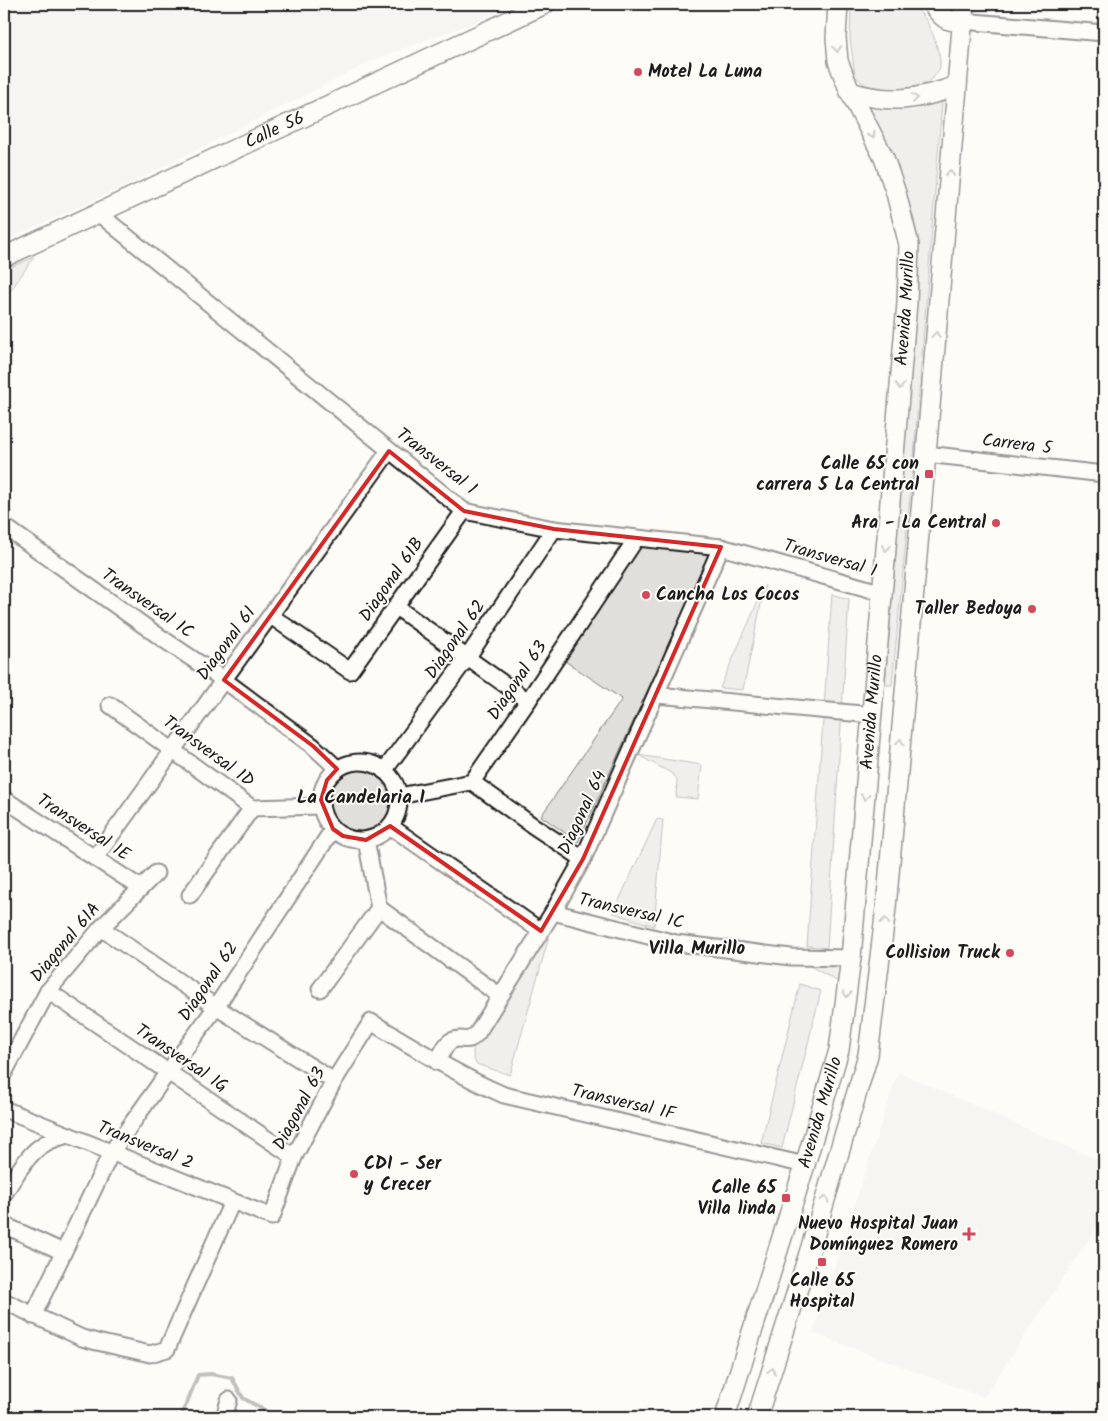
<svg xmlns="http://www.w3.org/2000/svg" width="1108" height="1421" viewBox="0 0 1108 1421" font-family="Kalam,sans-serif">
	<rect width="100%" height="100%" fill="#fdfcf7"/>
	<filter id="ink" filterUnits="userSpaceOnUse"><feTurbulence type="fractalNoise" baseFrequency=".02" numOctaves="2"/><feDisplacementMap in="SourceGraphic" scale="10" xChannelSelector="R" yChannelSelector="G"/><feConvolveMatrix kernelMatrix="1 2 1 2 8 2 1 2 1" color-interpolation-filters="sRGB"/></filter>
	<g filter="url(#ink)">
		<g fill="#eeede9">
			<path d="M4,4H515L483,19L376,59L127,185L4,241Z"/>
			<path d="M898,1072L1104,1163V1216L984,1397L813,1333Z"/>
		</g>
		<g fill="#e0dfdb" stroke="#7e7e7c">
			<path d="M851,4H913L926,20L934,37L940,58V68L933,78L915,90L883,92L865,85L855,76L850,39Z"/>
			<path d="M942,102L914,456L892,685H885L918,285C918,269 920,251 917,235C910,191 886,147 866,107L889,109Z"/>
			<path d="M34,257L4,300V270Z"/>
			<path d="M636,545L710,554L578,842L541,816L622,699L559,657Z"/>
			<path d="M765,585L743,690L720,688Z"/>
			<path d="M832,594L849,599L827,948L807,946Z"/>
			<path d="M638,755L702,765L698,799L676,797L677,779L671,773Z"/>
			<circle cx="359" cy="801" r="31"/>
			<path d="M657,819L663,820L654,926L613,913Z"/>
			<path d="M552,926L510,1075L476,1064C472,1055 472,1049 476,1040Z"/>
			<path d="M799,960L845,965L842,984Z"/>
			<path d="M800,984L821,991L782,1148L761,1143Z"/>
		</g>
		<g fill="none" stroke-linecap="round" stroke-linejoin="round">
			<path stroke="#797876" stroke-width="4" d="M181,1417L198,1375L211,1374L232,1378L243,1398L266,1411L273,1417"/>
			<g stroke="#1c1c1c" stroke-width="19">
				<g id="minor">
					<path d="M962,21L1104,33"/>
					<path d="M98,213L464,511L554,529L721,547L883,593"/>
					<path d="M926,454L1104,474"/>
					<path d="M4,526L160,637L224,680L313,746L338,769"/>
					<path d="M396,607L528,701"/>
					<path d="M271,616L350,671L464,511"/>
					<path d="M657,695L873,715"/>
					<path d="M110,705L252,808L321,806"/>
					<circle cx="360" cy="801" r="39"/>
					<path d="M384,771L467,658L554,529"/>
					<path d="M472,782L532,825L583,859"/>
					<path d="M399,796L472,782L528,701L636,539"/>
					<path d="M4,799L141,888"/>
					<path d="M390,826L541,931"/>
					<path d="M95,858L389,451"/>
					<path d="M190,895L252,808"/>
					<path d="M379,908L500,996"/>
					<path d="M553,912L676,943L791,957L851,958"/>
					<path d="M101,928L216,1007L334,1081"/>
					<path d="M320,989L379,908L366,840"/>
					<path d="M48,991L294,1157"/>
					<path d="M437,1062C441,1056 445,1044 451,1041C463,1035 467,1046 478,1032L553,912L583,859L721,547"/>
					<path d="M4,1073L48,991L101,928L156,873"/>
					<path d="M4,1109L272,1217L294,1157L334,1081L371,1022C415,1048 458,1075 504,1095L805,1165"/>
					<path d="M4,1194C15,1177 27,1153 46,1143C53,1139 60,1137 68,1135"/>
					<path d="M4,1225L63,1252"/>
					<path d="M4,1301L82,1338L97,1342L150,1354L167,1349L232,1202"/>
					<path d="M33,1316L111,1153L168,1072L216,1007L333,829"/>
					<path d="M224,1417L229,1400"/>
				</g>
			</g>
			<g stroke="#1c1c1c" stroke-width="22">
				<g id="major">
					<path d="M932,4C942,17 945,22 962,21"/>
					<path d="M850,92C891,104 917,100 957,86"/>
					<path id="s1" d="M4,257L545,4"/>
					<path id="s2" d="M725,1417L805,1165L839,1050L851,958L907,303L909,245L896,193L884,158L850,92L838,61L836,37L838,4"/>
					<path d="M757,1417L811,1247L868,1055L886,908L926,454L964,4"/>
				</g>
			</g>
			<use href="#minor" stroke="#fdfcf7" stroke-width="15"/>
			<use href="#major" stroke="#fdfcf7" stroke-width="19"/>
		</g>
		<defs><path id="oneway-chevron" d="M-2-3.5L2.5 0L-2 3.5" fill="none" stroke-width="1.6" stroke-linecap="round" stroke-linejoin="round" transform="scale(1.25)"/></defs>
		<g stroke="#989794">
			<use href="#oneway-chevron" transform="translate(837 49) rotate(85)"/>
			<use href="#oneway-chevron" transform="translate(915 98) rotate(-9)"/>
			<use href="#oneway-chevron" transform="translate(872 135) rotate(63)"/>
			<use href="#oneway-chevron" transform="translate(950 173) rotate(-85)"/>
			<use href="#oneway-chevron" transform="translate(936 335) rotate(-85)"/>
			<use href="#oneway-chevron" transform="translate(900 386) rotate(95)"/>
			<use href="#oneway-chevron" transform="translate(886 548) rotate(95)"/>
			<use href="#oneway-chevron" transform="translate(900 742) rotate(-85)"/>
			<use href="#oneway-chevron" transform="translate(865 797) rotate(95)"/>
			<use href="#oneway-chevron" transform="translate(885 921) rotate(-84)"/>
			<use href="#oneway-chevron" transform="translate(847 994) rotate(97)"/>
			<use href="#oneway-chevron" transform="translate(825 1199) rotate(-74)"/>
			<use href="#oneway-chevron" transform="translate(772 1371) rotate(-72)"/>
		</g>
	</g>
	<path d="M0 0H1108V1421H0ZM389,451L464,511L554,529L721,547L583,859L541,931L390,826L366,840L343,836L333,829L321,800L327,780L337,769L313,746L224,680Z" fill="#fdfcf7" fill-opacity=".55" fill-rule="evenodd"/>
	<path fill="none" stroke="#d62828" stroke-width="4" stroke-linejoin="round" d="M389,451L464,511L554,529L721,547L583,859L541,931L390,826L366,840L343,836L333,829L321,800L327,780L337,769L313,746L224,680Z"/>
	<g fill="#d1495b" stroke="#fdfcf7" stroke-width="2">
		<circle cx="638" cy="72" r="5"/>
		<rect x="924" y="469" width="10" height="10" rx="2.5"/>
		<circle cx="996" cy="523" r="5"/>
		<circle cx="646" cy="595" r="5"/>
		<circle cx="1032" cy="609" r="5"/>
		<circle cx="1010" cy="953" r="5"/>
		<circle cx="354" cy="1174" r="5"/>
		<rect x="781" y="1193" width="10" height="10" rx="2.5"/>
		<path d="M966.5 1226.5h5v5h5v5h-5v5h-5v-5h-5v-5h5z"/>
		<rect x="817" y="1257" width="10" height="10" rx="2.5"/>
	</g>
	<g text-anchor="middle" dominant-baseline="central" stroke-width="4" stroke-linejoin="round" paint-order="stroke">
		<g font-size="18" font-weight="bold" fill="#1c1c1c" stroke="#fdfcf7" text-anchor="end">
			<text x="648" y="72" text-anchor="start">Motel La Luna</text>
			<text x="919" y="464">Calle 65 con<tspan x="919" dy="21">carrera 5 La Central</tspan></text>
			<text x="986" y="523">Ara - La Central</text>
			<text x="656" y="595" text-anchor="start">Cancha Los Cocos</text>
			<text x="1022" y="609">Taller Bedoya</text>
			<text x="1000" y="953">Collision Truck</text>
			<text x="364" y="1164" text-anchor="start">CDI - Ser<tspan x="364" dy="21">y Crecer</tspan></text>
			<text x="776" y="1188">Calle 65<tspan x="776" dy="21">Villa linda</tspan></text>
			<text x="958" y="1224">Nuevo Hospital Juan<tspan x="958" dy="21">Domínguez Romero</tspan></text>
			<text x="822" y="1281" text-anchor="middle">Calle 65<tspan x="822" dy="21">Hospital</tspan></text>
		</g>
		<g font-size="18" fill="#1c1c1c" stroke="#fdfcf7">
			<text stroke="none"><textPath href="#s1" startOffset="299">Calle 56</textPath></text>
			<text stroke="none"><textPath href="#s2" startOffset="1129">Avenida Murillo</textPath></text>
			<text transform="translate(1017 445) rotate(7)">Carrera 5</text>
			<text transform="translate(436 462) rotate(38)">Transversal 1</text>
			<text transform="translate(830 559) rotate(16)">Transversal 1</text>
			<text transform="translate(392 580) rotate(-55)">Diagonal 61B</text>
			<text transform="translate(147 604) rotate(35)">Transversal 1C</text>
			<text transform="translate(456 640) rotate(-55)">Diagonal 62</text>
			<text transform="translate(227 644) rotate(-54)">Diagonal 61</text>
			<text transform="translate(518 681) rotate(-56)">Diagonal 63</text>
			<text stroke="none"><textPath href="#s2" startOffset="724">Avenida Murillo</textPath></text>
			<text transform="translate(208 752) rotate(36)">Transversal 1D</text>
			<text transform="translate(583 813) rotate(-65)">Diagonal 64</text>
			<text transform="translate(83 828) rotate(33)">Transversal 1E</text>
			<text transform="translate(631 912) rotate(13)">Transversal 1C</text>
			<text transform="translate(66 943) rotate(-50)">Diagonal 61A</text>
			<text transform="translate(209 982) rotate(-56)">Diagonal 62</text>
			<text transform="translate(181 1059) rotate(34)">Transversal 1G</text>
			<text transform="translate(623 1103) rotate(13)">Transversal 1F</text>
			<text transform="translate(300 1109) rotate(-62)">Diagonal 63</text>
			<text stroke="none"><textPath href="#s2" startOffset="319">Avenida Murillo</textPath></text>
			<text transform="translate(145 1146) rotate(22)">Transversal 2</text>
		</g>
		<g font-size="19" font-weight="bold" fill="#1c1c1c" stroke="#fdfcf7">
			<text x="361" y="798">La Candelaria I</text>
			<text x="697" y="949">Villa Murillo</text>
		</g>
	</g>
	<rect width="1108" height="1421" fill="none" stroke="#fdfcf7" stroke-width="20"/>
	<rect x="10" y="10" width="1088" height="1401" fill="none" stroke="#1c1c1c" stroke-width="2" filter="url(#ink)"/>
</svg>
